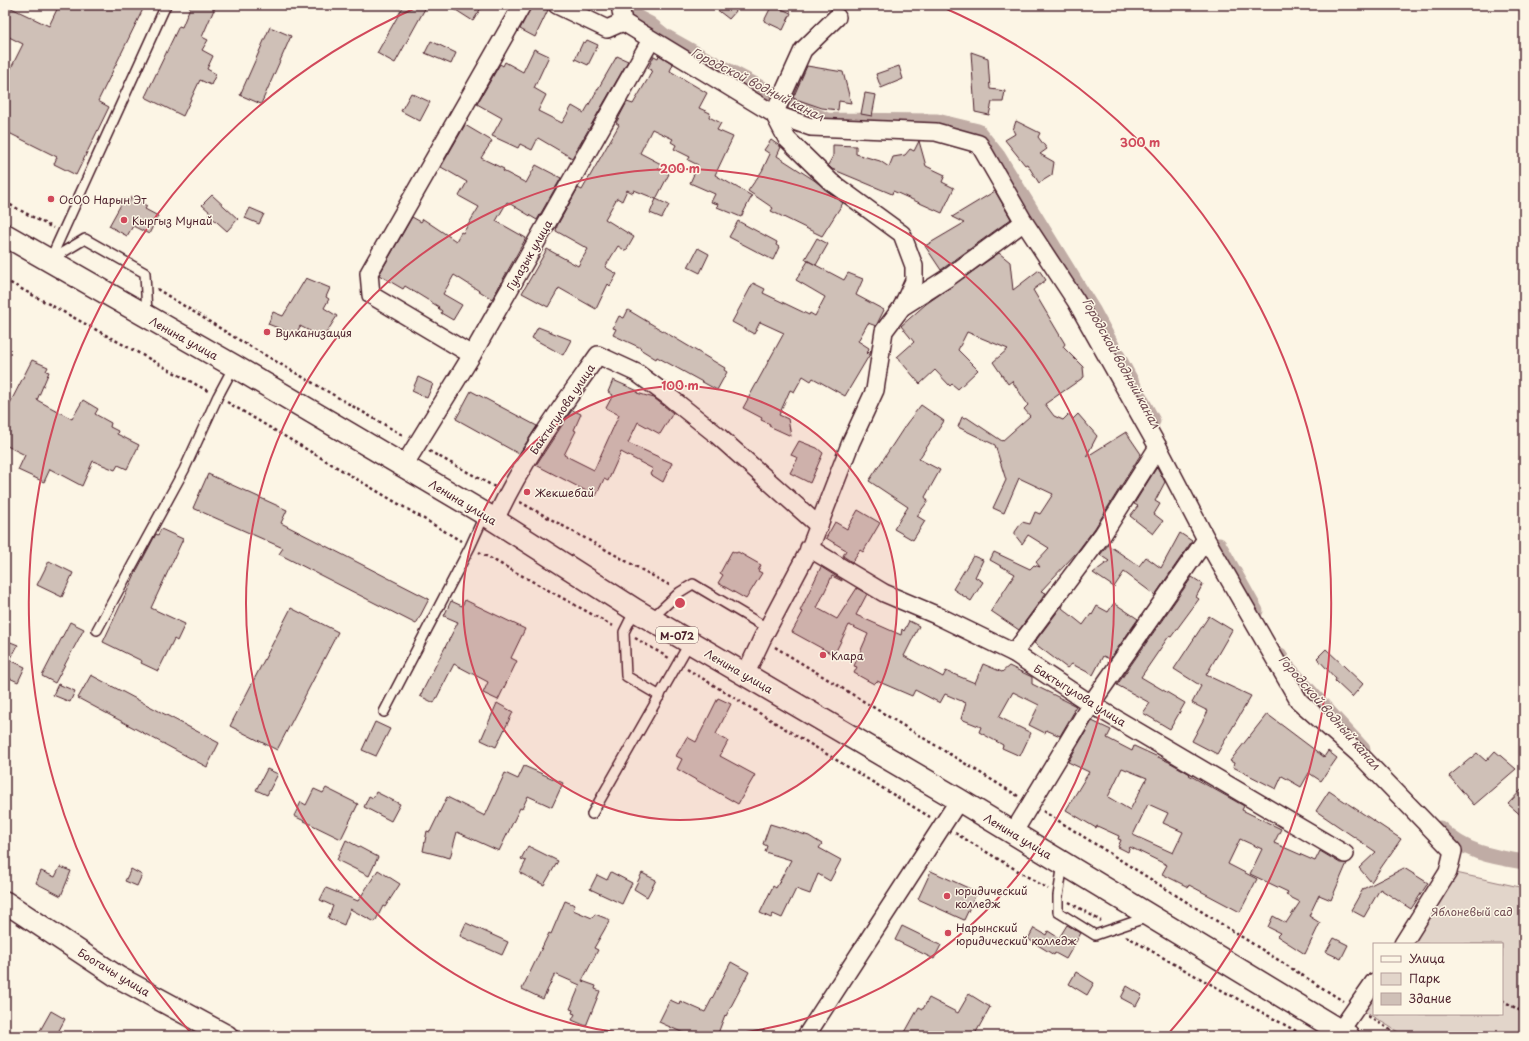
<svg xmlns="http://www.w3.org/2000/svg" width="1529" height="1041" viewBox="0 0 1529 1041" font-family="'Playpen Sans',sans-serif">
	<rect width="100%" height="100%" fill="#fcf5e5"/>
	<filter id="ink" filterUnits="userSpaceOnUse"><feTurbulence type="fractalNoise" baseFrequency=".025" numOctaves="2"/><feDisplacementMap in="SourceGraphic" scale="8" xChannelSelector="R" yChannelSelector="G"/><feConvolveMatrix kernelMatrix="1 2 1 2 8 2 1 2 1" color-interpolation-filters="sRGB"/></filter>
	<g filter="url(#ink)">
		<path fill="#e2d5ca" stroke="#967a7a" d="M1456,873L1524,888V1036H1405L1362,1010L1374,992V1014H1502V944H1407Z"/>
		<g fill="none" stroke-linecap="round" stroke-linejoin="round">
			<g stroke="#c0aca5" stroke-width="15">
				<path d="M626,5L627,12L650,24L665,36L706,59L792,104L827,120L937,121L978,131L998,156L1094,312L1153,421"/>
				<path d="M1219,545L1256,611"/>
				<path d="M1280,655L1283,662L1363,749"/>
				<path d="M1440,828C1464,852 1492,857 1524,862"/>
			</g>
		</g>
		<g fill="#cfc0b7" stroke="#4a1f2b" fill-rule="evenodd">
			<path d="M5,5L49,26L59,5H145L98,101L109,107L76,175L54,164L57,157L5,131V120L9,112L5,110V80L23,44L5,35Z"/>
			<path d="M191,5H216L202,37L208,40L202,50L213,56L207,69L216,74L211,85L200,80L183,116L145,97L179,26L182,27Z"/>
			<path d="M404,5H427L395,63L377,53Z"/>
			<path d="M448,5H483L473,21Z"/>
			<path d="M532,5H539L548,10L535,37L520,29Z"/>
			<path d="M711,5H731L737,10L729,19Z"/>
			<path d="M772,5L791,13L783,30L764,21Z"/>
			<path d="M270,27L291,36L261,104L240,95Z"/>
			<path d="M587,40L598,45L588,65L575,59L583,42L585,43Z"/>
			<path d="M431,41L456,53L451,64L425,53Z"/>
			<path d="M534,49L549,56L534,88L546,95L538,111L562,123L572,106L584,113L617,56L628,61L572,158L538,138L532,150L520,144L518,148L492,136L502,118L477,104L500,64L503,66L505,62L523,72Z"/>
			<path d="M971,52L988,58L990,89L1005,91L1003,102H992L989,115L975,112Z"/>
			<path d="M659,55L673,64L670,71L707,93L699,108L710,113L709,117L721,123L717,130L733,137L715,175L752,196L741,217L717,207L718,204L711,202L715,194L690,183L698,165L688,160L690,157L674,149L676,145L671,142L673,139L652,129L640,153L661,164L658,169L669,174L656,199L634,190L633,193L627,190L622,201L617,198L605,219L634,237L626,251L618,246L605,267L617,274L610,286L608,284L596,309L559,288L548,307L522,293L547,249L578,266L588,249L556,231L557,226L578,188L582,190L619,125L616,123L627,102L633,104L649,77L652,70L648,68L654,56L658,58Z"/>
			<path d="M807,66L843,72L851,103L839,101L838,110L822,108L793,98Z"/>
			<path d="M899,66L903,79L881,88L876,74Z"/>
			<path d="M411,93L430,102L420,121L401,111Z"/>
			<path d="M865,93L876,95L872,116L861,114Z"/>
			<path d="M1016,121L1040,133L1038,137L1047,149L1040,154L1054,162L1052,175L1039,183L1027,164L1025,165L1005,140L1015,134L1013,130Z"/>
			<path d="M465,125L492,141L481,158L504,169L503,171L526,183L536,165L561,178L537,220L507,202L496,221L526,238L492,299L454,275L443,294L462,305L453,320L441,313L442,311L438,308L439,307L405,286L403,289L379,275L412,217L421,222L423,219L456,241L461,232L463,233L479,207L459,196L467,182L441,167Z"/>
			<path d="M771,140L781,147L777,156L814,180L843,203L822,236L771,211L773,208L748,191L762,171L770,154L764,150Z"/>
			<path d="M919,141L926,166L945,175L942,182L954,188L942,213L893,191L892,194L832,169L828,165L833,156V145L856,146V154L880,161L889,167L893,157L905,155L910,149L914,151Z"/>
			<path d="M995,191L1011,219L941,270L925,246L964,223L952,217Z"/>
			<path d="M212,195L238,219L227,231L208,214L210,212L202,205Z"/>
			<path d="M131,197L147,206L145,209L158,216L149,234L133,226L127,236L109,226L124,199L129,202Z"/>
			<path d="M656,199L669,205L662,218L650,213Z"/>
			<path d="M250,208L264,214L259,224L245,218Z"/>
			<path d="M738,221L777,242L776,245L779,247L773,260L729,237Z"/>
			<path d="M817,238L828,244L816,265L805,259Z"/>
			<path d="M698,248L709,254L700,273L688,267Z"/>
			<path d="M999,253L1010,262L1013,290L1039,270L1046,280L1033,290L1065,344L1063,347L1083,367L1084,377L1045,404L1054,416L1063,420L1069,414L1073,419L1078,414L1097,436L1086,457L1126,432L1141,454L1095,528L1077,552L1041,591L1046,593L1019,630L991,611L1015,574L990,560L994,552L1030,569L1034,565L1040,567L1036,562L1049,548L1028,535L1022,544L1015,535V532L1022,522L1030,524L1035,512L1040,514L1053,494L1019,478L1004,513L993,508L1006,480L995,445L958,427L962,417L965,418L966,417L1002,441L1030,416L1024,409L1028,405L1012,381L1008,384L993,362L1008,349L967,332L958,350L978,370L958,389L952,384L950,386L935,370L920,384L897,357L914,342L901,326L926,304Z"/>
			<path d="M808,261L844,280L848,273L863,279L856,295L884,310L876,326L868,323L858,341L869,348L867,354L871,350L870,354L845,396L813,378L811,381L803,376L794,392L790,390L779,415L788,419L791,436L769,426L770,424L761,420L762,418L743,408L784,333L760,322L754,334L732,322L753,283L765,289L763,293L809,315L810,313L815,316L825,297L796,280Z"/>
			<path d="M306,278L330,288L326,297L329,299L324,308L337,316L323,338L300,326L296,335L268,324L273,312L283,316Z"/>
			<path d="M628,310L725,368L724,370L727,372L717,390L657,357L656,359L640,349L641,348L613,335L616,329L613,328L619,316L624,318Z"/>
			<path d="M538,327L571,340L563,355L532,338Z"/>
			<path d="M32,360L48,367L46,371L49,372L37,400L72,419L83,400L98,409L95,414L111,423L110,427L118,431L117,434L139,445L127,469L118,465L115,470L93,461L82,486L50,469L44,482L18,470L25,455L5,445V413Z"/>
			<path d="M418,377L433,384L427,398L412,391Z"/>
			<path d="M613,380L638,391L637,393L654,398L673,413L660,434L638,422L628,443L672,463L663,482L650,474L653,469L621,452L608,481L604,479L596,496L536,465L572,410L581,414L574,430L576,431L564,455L594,470L619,415L606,408L613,395L608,392Z"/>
			<path d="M471,391L537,426L519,454L456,419Z"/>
			<path d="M921,405L944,421L919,459L940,470L925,497L928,501L917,516L925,521L913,540L894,529L908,507L869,481L907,423Z"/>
			<path d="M799,441L817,448L823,453L810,483L790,473L798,458L791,455Z"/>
			<path d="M1157,467L1165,482L1155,501L1160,504L1154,514L1163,521L1153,534L1130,516L1138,506L1134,504Z"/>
			<path d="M208,474L287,510L281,523L429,599L416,624L279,554L283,548L193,508Z"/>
			<path d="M858,510L880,523L863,552L860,550L852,562L843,556L846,550L826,538L835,522L847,529Z"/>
			<path d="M161,529L183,539L151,608L185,624L177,641L174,639L158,671L141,663L142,661L103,642L137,570L156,534L158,535Z"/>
			<path d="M1180,533L1192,541L1155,595L1124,572L1114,587L1093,573L1109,561L1100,555L1108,545L1139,566L1146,557L1161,568Z"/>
			<path d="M732,551L736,553L738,552L761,565L758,571L762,573L746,599L718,583L723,575L720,573Z"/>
			<path d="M973,556L983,560L975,577L983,582L971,601L953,589Z"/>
			<path d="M49,561L73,573L62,597L37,585Z"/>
			<path d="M821,567L842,580V581L832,576L817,608L837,619L857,588L867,594L856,615L901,635L902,629L904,631L909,621L919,626L904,656L943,677L946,671L975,683L983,664L1002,672L1009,666L1032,677V684L1076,706L1073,711L1074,712L1060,736L1046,730L1045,733L1029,725L1039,705L1013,692L999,717L1031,733L1020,756L1002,748L1003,745L979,732L981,727L961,719L966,703L945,694L940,703L915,690L912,696L877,681L874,684L854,673L857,667L854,666L868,634L849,625L834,655L792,632L803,612L800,611Z"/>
			<path d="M1192,577L1203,584L1196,597L1199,599L1171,637L1169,636L1141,677L1185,703L1170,729L1143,713L1150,703L1117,685Z"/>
			<path d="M465,600L525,629L511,658L517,661L498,700L483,693L488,682L454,664L434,703L420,696L458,622L444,616L451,601L462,606Z"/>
			<path d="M1064,603L1062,608L1083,625L1091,614L1092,615L1097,606L1108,612L1114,603L1138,619L1110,659L1103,656L1093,675L1072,664L1067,668L1034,643Z"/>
			<path d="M291,608L338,632L277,750L230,726Z"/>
			<path d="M1209,616L1232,630L1206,675L1251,696L1217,754L1192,741L1208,711L1192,703L1201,686L1174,669Z"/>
			<path d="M70,622L84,629L55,683L42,676Z"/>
			<path d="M8,641L18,645L10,660L25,667L18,682L5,676V647Z"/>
			<path d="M1326,649L1363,684L1352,697L1335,681L1336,679L1317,658Z"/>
			<path d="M91,675L219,743L207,767L78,698Z"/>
			<path d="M58,684L75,691L70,702L53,695Z"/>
			<path d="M718,698L731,704L716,734L728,741L720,756L755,775L738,804L677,769L682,759L676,756L687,737L696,742Z"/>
			<path d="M497,703L513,712L496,747L481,740Z"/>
			<path d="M1267,714L1324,757L1328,751L1337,758L1321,781L1309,773L1301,787L1282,776L1276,789L1233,767L1234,763L1230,761Z"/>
			<path d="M1092,721L1111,730L1107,738L1132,751L1134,746L1169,762L1190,774L1189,775L1244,806L1242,810L1281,829L1274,843L1315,861L1320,851L1340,863H1347L1331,900L1319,895L1309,916L1320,923L1305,954L1277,936L1280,933L1268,927L1273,916L1286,923L1300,902L1286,895L1288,892L1250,874L1262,849L1240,839L1228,864L1257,879L1240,912L1189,885L1188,887L1162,874L1167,865L1130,847L1128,852L1118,847L1121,840L1118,839L1119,836L1097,826L1096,828L1066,810L1089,772L1068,762ZM1122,768L1147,778L1130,810L1108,797ZM1148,804L1168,813L1163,823L1183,832L1173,853L1133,835Z"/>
			<path d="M375,722L390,729L376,756L362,750Z"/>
			<path d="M1495,751L1516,769L1474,805L1449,776L1477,753L1486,761Z"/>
			<path d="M524,766L563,783L552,807L528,796L522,809L520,808L499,851L457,832L450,858L423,851L427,831L430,832L447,797L485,816L505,773L518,779Z"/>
			<path d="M267,769L278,774L267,795L256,790Z"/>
			<path d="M1524,787V818L1508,804Z"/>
			<path d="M326,788L358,804L341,839L294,816L301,802L306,805L314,789L323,793Z"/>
			<path d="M1329,791L1401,839L1371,882L1359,868L1376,852L1316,811Z"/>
			<path d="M376,792L400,804L391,821L364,807L369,796L373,798Z"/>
			<path d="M770,824L809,836L822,844L819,848L841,860L830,881L818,874L810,894L796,889L782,918L773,914L771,918L760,913L773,886L776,888L791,860L765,852L767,846L763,844Z"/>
			<path d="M346,840L378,857L369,876L337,860Z"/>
			<path d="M528,846L558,861L544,885L520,873L526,861L521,859Z"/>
			<path d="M60,867L71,871L61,896L36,883L41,871L55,877Z"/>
			<path d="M1404,868L1428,883L1411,909L1380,889L1364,917L1351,910L1363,889Z"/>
			<path d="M131,869L142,875L137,886L125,881Z"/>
			<path d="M378,870L400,884L385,907L383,906L375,922L350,909L344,925L328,918L333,906L320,900L326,888L358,901Z"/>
			<path d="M931,871L977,892L964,920L918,899Z"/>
			<path d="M611,872L632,883L622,904L590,889L597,875L607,880Z"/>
			<path d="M642,873L656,880L647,897L634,889Z"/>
			<path d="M565,901L575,905L573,910L592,918L595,914L610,920L594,948L598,950L582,981L596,986L595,989L600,991L586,1026L572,1020L575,1014L572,1013L573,1010L570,1009L580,985L555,974L543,999L522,989L549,933L551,934Z"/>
			<path d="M466,923L508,942L502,955L460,936Z"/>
			<path d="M1067,925L1081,933L1066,959L1055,953L1054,955L1028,939L1034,928L1046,935L1048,931L1059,938Z"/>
			<path d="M902,926L941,945L934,959L895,940Z"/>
			<path d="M1334,938L1348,945L1341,959L1326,952Z"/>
			<path d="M731,962L749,972L726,1016L725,1015L717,1036H690L659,1022L670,1000L679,1004L680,1001L705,1012Z"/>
			<path d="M1076,972L1094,983L1087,995L1069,984Z"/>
			<path d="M1127,986L1142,995L1136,1006L1121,998Z"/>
			<path d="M969,994L990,1007L974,1036H903L919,1007L923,1009L929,998L958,1013Z"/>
			<path d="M51,1011L65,1019L56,1036H37Z"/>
		</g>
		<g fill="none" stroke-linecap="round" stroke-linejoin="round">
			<g stroke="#4a1f2b" stroke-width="12">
				<g id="service">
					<path d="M50,260L166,5"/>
					<path d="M50,260L85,239L145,273L147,315"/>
					<path d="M635,610L624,632L626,676L660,696"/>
					<path d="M651,619L680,592L693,584L767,628"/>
					<path d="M97,630L184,470L218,396L234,366"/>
					<path d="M384,712L470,547L485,514"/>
					<path d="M592,814L690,642"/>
					<path d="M1063,863L1058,896V912L1095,935L1148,917"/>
				</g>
			</g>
			<g stroke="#4a1f2b" stroke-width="20">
				<g id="minor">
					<path d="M557,5L607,29L623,22"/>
					<path d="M620,5L623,22L774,114L811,127L936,132L979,144L1024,222L1076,301L1158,447L1206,539L1299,701L1361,756L1453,851L1448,872L1403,944"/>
					<path d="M837,17L803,50L774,114L787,139L831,182L902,234L914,266V281L902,307"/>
					<path d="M472,355L371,295L369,273L522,5"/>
					<path d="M403,467L472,355L651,40"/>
					<path d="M495,520C522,461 561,408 598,355L637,373L672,399L717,435L819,526"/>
					<path d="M809,548L884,593L936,615L1014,653L1091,704L1345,854"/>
					<path d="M1014,653L1103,534L1158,447"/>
					<path d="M745,675L762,639L810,548L851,442L875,390L884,331L902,307L949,277L1024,222"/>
					<path d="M1013,833L1091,704L1206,539"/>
					<path d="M1340,1031L1374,982"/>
					<path d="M806,1036L959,800"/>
				</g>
			</g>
			<g stroke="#4a1f2b" stroke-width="24">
				<path id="tertiary" d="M5,902L118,977L227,1036"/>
			</g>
			<g stroke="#4a1f2b" stroke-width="25">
				<path id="primary" d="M5,235L234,366L485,514L635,610L959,800L1348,1036"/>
			</g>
			<g stroke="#4a1f2b" stroke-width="2.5" stroke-dasharray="3 3" stroke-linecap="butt">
				<path d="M5,202L53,228"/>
				<path d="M5,280L208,391"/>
				<path d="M157,289L234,337L404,436"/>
				<path d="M227,402L461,541"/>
				<path d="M429,451L495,487"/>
				<path d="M520,502L671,586"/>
				<path d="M479,552L615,627"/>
				<path d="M635,638L669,658"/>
				<path d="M775,647L1018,796"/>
				<path d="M687,669L930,817"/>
				<path d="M1043,811L1343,1001"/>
				<path d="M955,833L1048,889"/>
				<path d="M1069,902L1101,921"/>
				<path d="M1126,936L1174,964L1305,1036"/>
				<path d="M1502,1000L1524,1013"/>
				<path d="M1368,1016L1400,1036"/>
			</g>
			<use href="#service" stroke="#fcf5e5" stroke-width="9"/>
			<use href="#minor" stroke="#fcf5e5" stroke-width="17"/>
			<use href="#tertiary" stroke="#fcf5e5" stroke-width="21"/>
			<use href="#primary" stroke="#fcf5e5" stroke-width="22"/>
		</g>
	</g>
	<circle cx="680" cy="603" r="217" fill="#d1495b" fill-opacity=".12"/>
	<g fill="none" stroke="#d1495b" stroke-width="2">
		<circle cx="680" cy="603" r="217"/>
		<path d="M650 1036A434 434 0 1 1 710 1036"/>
		<path d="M192 1034A651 651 0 0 1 420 6M940 6A651 651 0 0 1 1168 1034"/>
	</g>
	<g fill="#d1495b" stroke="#fcf5e5" stroke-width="1.5">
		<circle cx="51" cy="199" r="4"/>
		<circle cx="124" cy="220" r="4"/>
		<circle cx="267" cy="332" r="4"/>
		<circle cx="527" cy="492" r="4"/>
		<circle cx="823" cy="655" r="4"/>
		<circle cx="947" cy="896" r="4"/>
		<circle cx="948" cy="933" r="4"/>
	</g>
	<g text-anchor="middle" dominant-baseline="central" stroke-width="3" stroke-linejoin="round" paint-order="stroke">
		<rect fill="#fcf5e5" stroke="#7f5f63" stroke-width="1" x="656" y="627" width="42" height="16" rx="3"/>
		<g font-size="10" font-weight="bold" fill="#4a1f2b">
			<text x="677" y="635">М-072</text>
		</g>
		<g font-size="11" fill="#4a1f2b" stroke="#fcf5e5" text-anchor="start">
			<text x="59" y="199">ОсОО Нарын Эт</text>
			<text x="132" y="220">Кыргыз Мунай</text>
			<text x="275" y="332">Вулканизация</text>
			<text x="535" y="492">Жекшебай</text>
			<text x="831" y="655">Клара</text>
			<text x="955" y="890">юридический<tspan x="955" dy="13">колледж</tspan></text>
			<text x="956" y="927">Нарынский<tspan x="956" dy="13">юридический колледж</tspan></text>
		</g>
		<g font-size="11" fill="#4a1f2b" stroke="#fcf5e5">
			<text transform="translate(529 255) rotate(-60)">Гулазык улица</text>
			<text transform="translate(184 338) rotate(29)">Ленина улица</text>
			<text transform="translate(562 409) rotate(-56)">Бактыгулова улица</text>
			<text transform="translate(463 502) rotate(31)">Ленина улица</text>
			<text transform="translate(739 671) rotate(30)">Ленина улица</text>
			<text transform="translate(1080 695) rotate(32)">Бактыгулова улица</text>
			<text transform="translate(1018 836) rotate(31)">Ленина улица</text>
			<text transform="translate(114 972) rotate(31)">Боогачы улица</text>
		</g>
		<g font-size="11" fill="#704c53" stroke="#fcf5e5">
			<text x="1472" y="911">Яблоневый сад</text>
		</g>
		<g font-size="12" font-style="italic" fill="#6d4950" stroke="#fcf5e5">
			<text transform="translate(758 84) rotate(27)">Городской водный канал</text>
			<text transform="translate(1122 363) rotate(61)">Городской водный канал</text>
			<text transform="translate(1330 712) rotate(49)">Городской водный канал</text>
		</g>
	</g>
	<circle cx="680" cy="603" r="6" fill="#d1495b" stroke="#fcf5e5" stroke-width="2"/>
	<g font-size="12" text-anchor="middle" font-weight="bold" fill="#d1495b" stroke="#fcf5e5" stroke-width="3" stroke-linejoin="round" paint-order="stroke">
		<text x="1140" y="147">300 m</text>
		<text x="680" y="173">200 m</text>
		<text x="680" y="390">100 m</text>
	</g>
	<rect width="1529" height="1041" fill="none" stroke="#fcf5e5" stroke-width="20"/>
	<rect x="10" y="10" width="1509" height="1021" fill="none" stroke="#4a1f2b" stroke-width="1.5" filter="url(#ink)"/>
	<rect x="1373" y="943" width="130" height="72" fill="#fcf5e5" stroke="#b59f9b"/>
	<rect x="1381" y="956" width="20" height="6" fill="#fcf5e5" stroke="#b59f9b"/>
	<text x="1409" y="963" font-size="12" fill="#4a1f2b">Улица</text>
	<rect x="1381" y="973" width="20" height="12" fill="#e2d5ca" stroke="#b59f9b"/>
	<text x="1409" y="983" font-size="12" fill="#4a1f2b">Парк</text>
	<rect x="1381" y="993" width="20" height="12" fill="#cfc0b7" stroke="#b59f9b"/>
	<text x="1409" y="1003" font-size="12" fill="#4a1f2b">Здание</text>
</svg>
